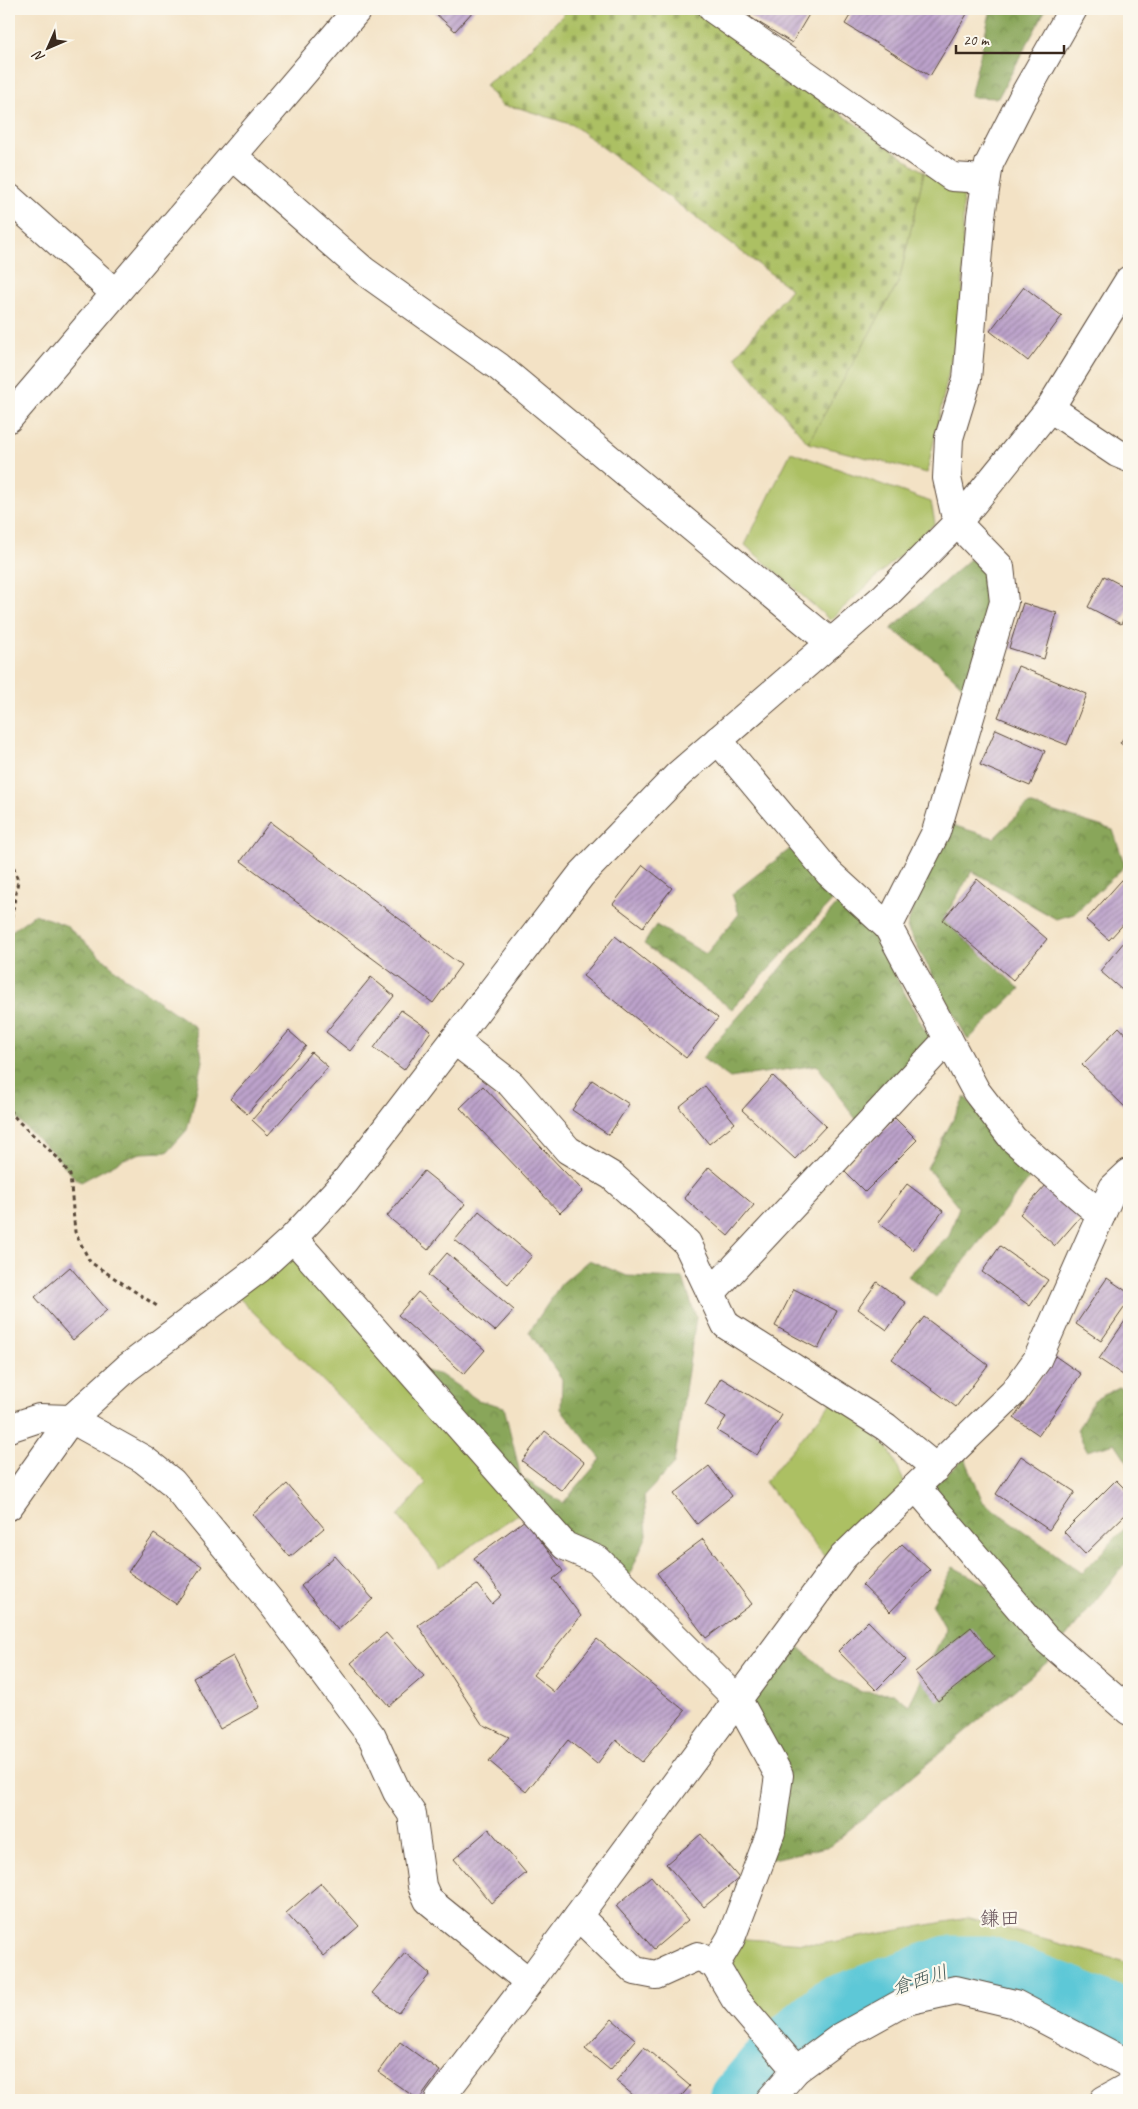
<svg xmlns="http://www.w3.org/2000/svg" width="1138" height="2109" viewBox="0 0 1138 2109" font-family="Caveat,'Klee One',sans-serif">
	<defs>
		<pattern id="forest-crowns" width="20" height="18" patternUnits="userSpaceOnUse" patternTransform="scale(1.25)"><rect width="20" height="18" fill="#89a65a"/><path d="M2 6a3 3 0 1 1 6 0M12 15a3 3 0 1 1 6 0" fill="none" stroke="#71874a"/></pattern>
		<pattern id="cemetery-stones" width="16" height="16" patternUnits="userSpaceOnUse" patternTransform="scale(1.25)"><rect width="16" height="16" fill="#acc064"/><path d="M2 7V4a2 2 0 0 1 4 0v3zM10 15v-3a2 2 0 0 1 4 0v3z" fill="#8d9c52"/></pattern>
		<pattern id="building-hatch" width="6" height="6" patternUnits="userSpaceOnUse" patternTransform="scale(1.25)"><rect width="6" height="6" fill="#bca2cb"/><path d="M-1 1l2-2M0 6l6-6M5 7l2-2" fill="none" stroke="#9a84a4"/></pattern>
	</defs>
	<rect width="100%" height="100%" fill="#fbf7ec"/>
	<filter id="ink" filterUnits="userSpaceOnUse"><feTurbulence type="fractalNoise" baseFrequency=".02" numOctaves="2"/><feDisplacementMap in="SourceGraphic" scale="10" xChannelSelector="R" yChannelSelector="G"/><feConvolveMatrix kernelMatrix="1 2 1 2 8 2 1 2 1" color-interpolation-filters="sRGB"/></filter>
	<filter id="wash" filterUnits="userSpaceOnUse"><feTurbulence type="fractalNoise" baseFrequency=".0096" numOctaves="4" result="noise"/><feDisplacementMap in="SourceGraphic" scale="20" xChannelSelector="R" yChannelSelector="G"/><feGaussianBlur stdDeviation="1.12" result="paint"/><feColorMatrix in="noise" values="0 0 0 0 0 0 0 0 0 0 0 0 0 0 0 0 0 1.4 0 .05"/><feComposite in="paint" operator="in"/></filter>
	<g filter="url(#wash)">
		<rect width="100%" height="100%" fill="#f3e2c5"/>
		<g fill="#acc064" stroke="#747541">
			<path d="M924,172L963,193V306L927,473L808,443L899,281Z"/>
			<path d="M791,452L931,502L935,523L830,620L745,545Z"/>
			<path d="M293,1238L530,1506L440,1567L398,1516L426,1483L231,1290Z"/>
			<path d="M837,1396L890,1451L906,1486L828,1561L765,1482Z"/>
			<path d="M967,1918L1129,1963V2062L956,1990L796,2070L715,1965L731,1938L821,1944Z"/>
		</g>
		<g fill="url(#forest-crowns)" stroke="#62683c">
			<path d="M991,9H1046L998,98L970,97Z"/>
			<path d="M970,559L992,575L997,609L965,689L937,661L891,629Z"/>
			<path d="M1029,804L1113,830L1125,866L1074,914L1056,919L972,871L943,920L1020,989L968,1040L907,928L920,884L949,824L994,838Z"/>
			<path d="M790,849L835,898L732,1009L644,944L656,925L706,954L739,914L732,894Z"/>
			<path d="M839,902L872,933L933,1045L858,1122L817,1065L730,1078L702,1058Z"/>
			<path d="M35,914L65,925L124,977L195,1027L203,1061L194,1102L187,1130L167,1152L141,1153L124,1159L81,1182C68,1174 67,1168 57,1157C40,1139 22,1128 9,1107V933Z"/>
			<path d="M965,1097L1033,1174L936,1297L908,1276L949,1236L959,1207L927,1168Z"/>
			<path d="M589,1260L627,1276L683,1278L696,1317L674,1464L644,1496L647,1535L628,1579L555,1523L419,1369L441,1375L478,1400L504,1407L521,1477L563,1503L601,1459L561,1409L562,1379L529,1332L561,1284Z"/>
			<path d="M1119,1387L1129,1391V1464L1115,1443L1087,1451L1077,1430L1094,1400Z"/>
			<path d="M965,1458L983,1502L1082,1573L1129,1524V1559L1057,1648L923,1495Z"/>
			<path d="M953,1567L1009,1596L1051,1659L830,1846L760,1862L779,1775L738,1700L799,1647L833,1677L862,1692L893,1693L909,1705L946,1629L932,1604Z"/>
		</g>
		<path fill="url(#cemetery-stones)" stroke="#747541" d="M569,9H692L924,172L899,281L808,443L735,357L791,289L573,125L519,108L502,106L485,85L514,64Z"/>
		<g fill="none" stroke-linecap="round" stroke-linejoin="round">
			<path stroke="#5dc8d7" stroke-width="65" d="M742,2100L779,2056L832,2010L948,1968H986L1073,2000L1129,2024"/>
		</g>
		<g id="blocks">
			<g fill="url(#building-hatch)">
				<path d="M438,9H475L455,31L435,13Z"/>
				<path d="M755,9H807L811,11L792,43L750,17Z"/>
				<path d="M854,9H970L930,76L845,24Z"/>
				<path d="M1024,287L1062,316L1028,361L990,331Z"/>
				<path d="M1104,576L1129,589V608L1121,624L1088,607Z"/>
				<path d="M1023,603L1057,613L1044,659L1009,648Z"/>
				<path d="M1018,666L1087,694L1067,745L998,717Z"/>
				<path d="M996,729L1045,751L1030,786L980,765Z"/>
				<path d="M1129,729V749L1120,743Z"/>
				<path d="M270,822L461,965L433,1003L241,861Z"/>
				<path d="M643,865L672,888L643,927L613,904Z"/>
				<path d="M1129,872V918L1109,940L1086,920Z"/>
				<path d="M977,879L1047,939L1013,980L943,920Z"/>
				<path d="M615,936L718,1018L686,1058L583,976Z"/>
				<path d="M1129,936V996L1100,971Z"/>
				<path d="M371,977L394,996L350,1051L326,1032Z"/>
				<path d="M401,1010L431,1031L404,1070L374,1048Z"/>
				<path d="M1119,1027L1129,1038V1111L1082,1065Z"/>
				<path d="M289,1031L306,1046L247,1114L230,1099Z"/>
				<path d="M311,1052L328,1067L268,1135L252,1120Z"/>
				<path d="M773,1076L826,1126L795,1159L742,1110Z"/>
				<path d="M592,1080L629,1104L609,1135L572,1110Z"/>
				<path d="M483,1086L583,1191L560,1213L460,1108Z"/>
				<path d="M705,1086L735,1123L709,1144L679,1107Z"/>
				<path d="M895,1118L917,1140L865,1192L843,1170Z"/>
				<path d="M709,1167L754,1205L728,1236L684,1198Z"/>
				<path d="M424,1171L465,1204L428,1250L387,1216Z"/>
				<path d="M907,1184L943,1211L913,1250L878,1222Z"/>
				<path d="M1047,1184L1082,1215L1055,1246L1020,1214Z"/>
				<path d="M479,1211L532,1256L508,1284L455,1240Z"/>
				<path d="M1000,1246L1048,1280L1030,1306L982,1272Z"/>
				<path d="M447,1253L514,1310L495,1331L428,1275Z"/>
				<path d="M70,1267L107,1310L73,1340L35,1297Z"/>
				<path d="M1107,1278L1129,1293V1301L1101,1341L1076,1324Z"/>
				<path d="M877,1282L906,1303L887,1330L858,1309Z"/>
				<path d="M794,1289L837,1311L818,1349L775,1326Z"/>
				<path d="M418,1292L485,1350L464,1374L398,1315Z"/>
				<path d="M1129,1315V1379L1099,1359Z"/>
				<path d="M924,1317L988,1365L956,1407L892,1359Z"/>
				<path d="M1055,1356L1081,1374L1039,1435L1014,1418Z"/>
				<path d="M721,1378L782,1415L757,1455L717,1431L726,1417L705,1405Z"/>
				<path d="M545,1431L584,1462L562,1491L522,1461Z"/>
				<path d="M1021,1456L1075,1492L1049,1530L996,1494Z"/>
				<path d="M709,1466L732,1496L697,1524L674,1494Z"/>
				<path d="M1116,1480L1129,1493V1511L1085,1554L1064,1532Z"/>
				<path d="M287,1484L324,1528L290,1557L253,1514Z"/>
				<path d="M525,1520L563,1571L553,1579L581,1616L533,1675L554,1692L597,1639L685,1711L642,1762L616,1740L597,1764L568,1740L526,1792L489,1761L509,1737L482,1724L418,1625L477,1585L492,1604L502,1595L474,1558Z"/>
				<path d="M154,1534L202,1566L176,1604L128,1572Z"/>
				<path d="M703,1539L752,1604L706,1638L657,1573Z"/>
				<path d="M902,1544L930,1570L890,1612L862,1585Z"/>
				<path d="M335,1556L373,1599L338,1630L301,1586Z"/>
				<path d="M868,1621L906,1660L876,1690L838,1651Z"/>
				<path d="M971,1627L994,1657L938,1701L915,1672Z"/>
				<path d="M386,1633L424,1676L389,1706L351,1663Z"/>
				<path d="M233,1656L260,1707L220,1729L193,1678Z"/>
				<path d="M489,1829L526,1873L491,1903L454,1859Z"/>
				<path d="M701,1834L739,1878L704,1907L666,1864Z"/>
				<path d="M651,1876L688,1920L654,1949L616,1906Z"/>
				<path d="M321,1883L359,1926L324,1956L286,1913Z"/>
				<path d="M405,1953L430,1974L398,2013L372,1993Z"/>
				<path d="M612,2019L636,2040L610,2070L585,2049Z"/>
				<path d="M400,2042L440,2071L419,2100L378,2072Z"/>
				<path d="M644,2047L690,2086L678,2100H639L616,2081Z"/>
			</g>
		</g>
	</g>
	<g filter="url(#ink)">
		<use href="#blocks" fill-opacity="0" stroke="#574637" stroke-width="1"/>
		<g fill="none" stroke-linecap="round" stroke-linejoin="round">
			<g stroke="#574637" stroke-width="30">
				<g id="minor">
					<path d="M713,9L952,177L986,179"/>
					<path d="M233,156L364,271L499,367L831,643"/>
					<path d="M9,198L115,293"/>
					<path d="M1050,408L1117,453L1129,458"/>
					<path d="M9,418L358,9"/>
					<path d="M718,740L829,873L888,927L976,1091L1013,1139L1101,1215"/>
					<path d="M888,927L936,832L1004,602L1000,567L957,523L947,478L949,438L967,379L981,216L989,164L1023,97L1073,9"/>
					<path d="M454,1040L511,1084L568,1150L612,1176L687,1243L726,1325L886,1427L936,1468"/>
					<path d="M293,1238L565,1546L598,1560L738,1700L779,1775L771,1832L731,1938L715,1965L735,1999L796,2070"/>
					<path d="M711,1293L948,1039"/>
					<path d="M9,1428L39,1418L71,1419L143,1459L172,1482L274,1606L372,1737L397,1792L412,1814L422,1886L428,1900L529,1982"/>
					<path d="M916,1487L1046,1639L1129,1711"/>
					<path d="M578,1916L635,1971L656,1975L698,1956L715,1965"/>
					<path d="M439,2100L529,1982L843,1557L1014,1392L1037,1360L1113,1188L1129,1173"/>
					<path d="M770,2100L796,2070L841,2037L906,2001L956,1990L1015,2004L1129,2064"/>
				</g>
			</g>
			<g stroke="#574637" stroke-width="30">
				<g id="tertiary">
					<path d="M9,1506L71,1419L127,1368L260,1268L293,1238L345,1182L581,875L679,774L885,596L957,523L1050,408L1129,280"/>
					<path d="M1104,2100L1129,2086"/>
				</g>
			</g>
			<g stroke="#574637" stroke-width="3" stroke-dasharray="4 4" stroke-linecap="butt">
				<path d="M9,852L18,881L9,932"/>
				<path d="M9,1110L19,1122L58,1158L70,1175L75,1232L90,1262L157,1306"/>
			</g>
			<use href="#minor" stroke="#fff" stroke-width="28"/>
			<use href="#tertiary" stroke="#fff" stroke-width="28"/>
		</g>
	</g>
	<g text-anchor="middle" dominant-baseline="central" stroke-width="4.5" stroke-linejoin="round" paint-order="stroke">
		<g font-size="19" font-style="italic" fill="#455956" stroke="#fbf7ec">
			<text transform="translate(920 1980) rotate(-18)">倉西川</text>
		</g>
		<g font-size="20" fill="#68545b" stroke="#fbf7ec">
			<text x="1000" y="1918">鎌田</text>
		</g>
	</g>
	<rect width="1138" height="2109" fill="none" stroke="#fbf7ec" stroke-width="30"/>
	<g transform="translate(48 48) rotate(225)" stroke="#fbf7ec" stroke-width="4" paint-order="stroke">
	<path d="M0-4L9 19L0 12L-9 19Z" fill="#3b2a1e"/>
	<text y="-8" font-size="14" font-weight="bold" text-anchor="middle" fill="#3b2a1e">N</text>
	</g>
	<path d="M956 45v8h108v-8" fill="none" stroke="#3b2a1e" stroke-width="2.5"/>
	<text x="963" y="45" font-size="15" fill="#3b2a1e" stroke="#fbf7ec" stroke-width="4" paint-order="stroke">20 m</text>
</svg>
